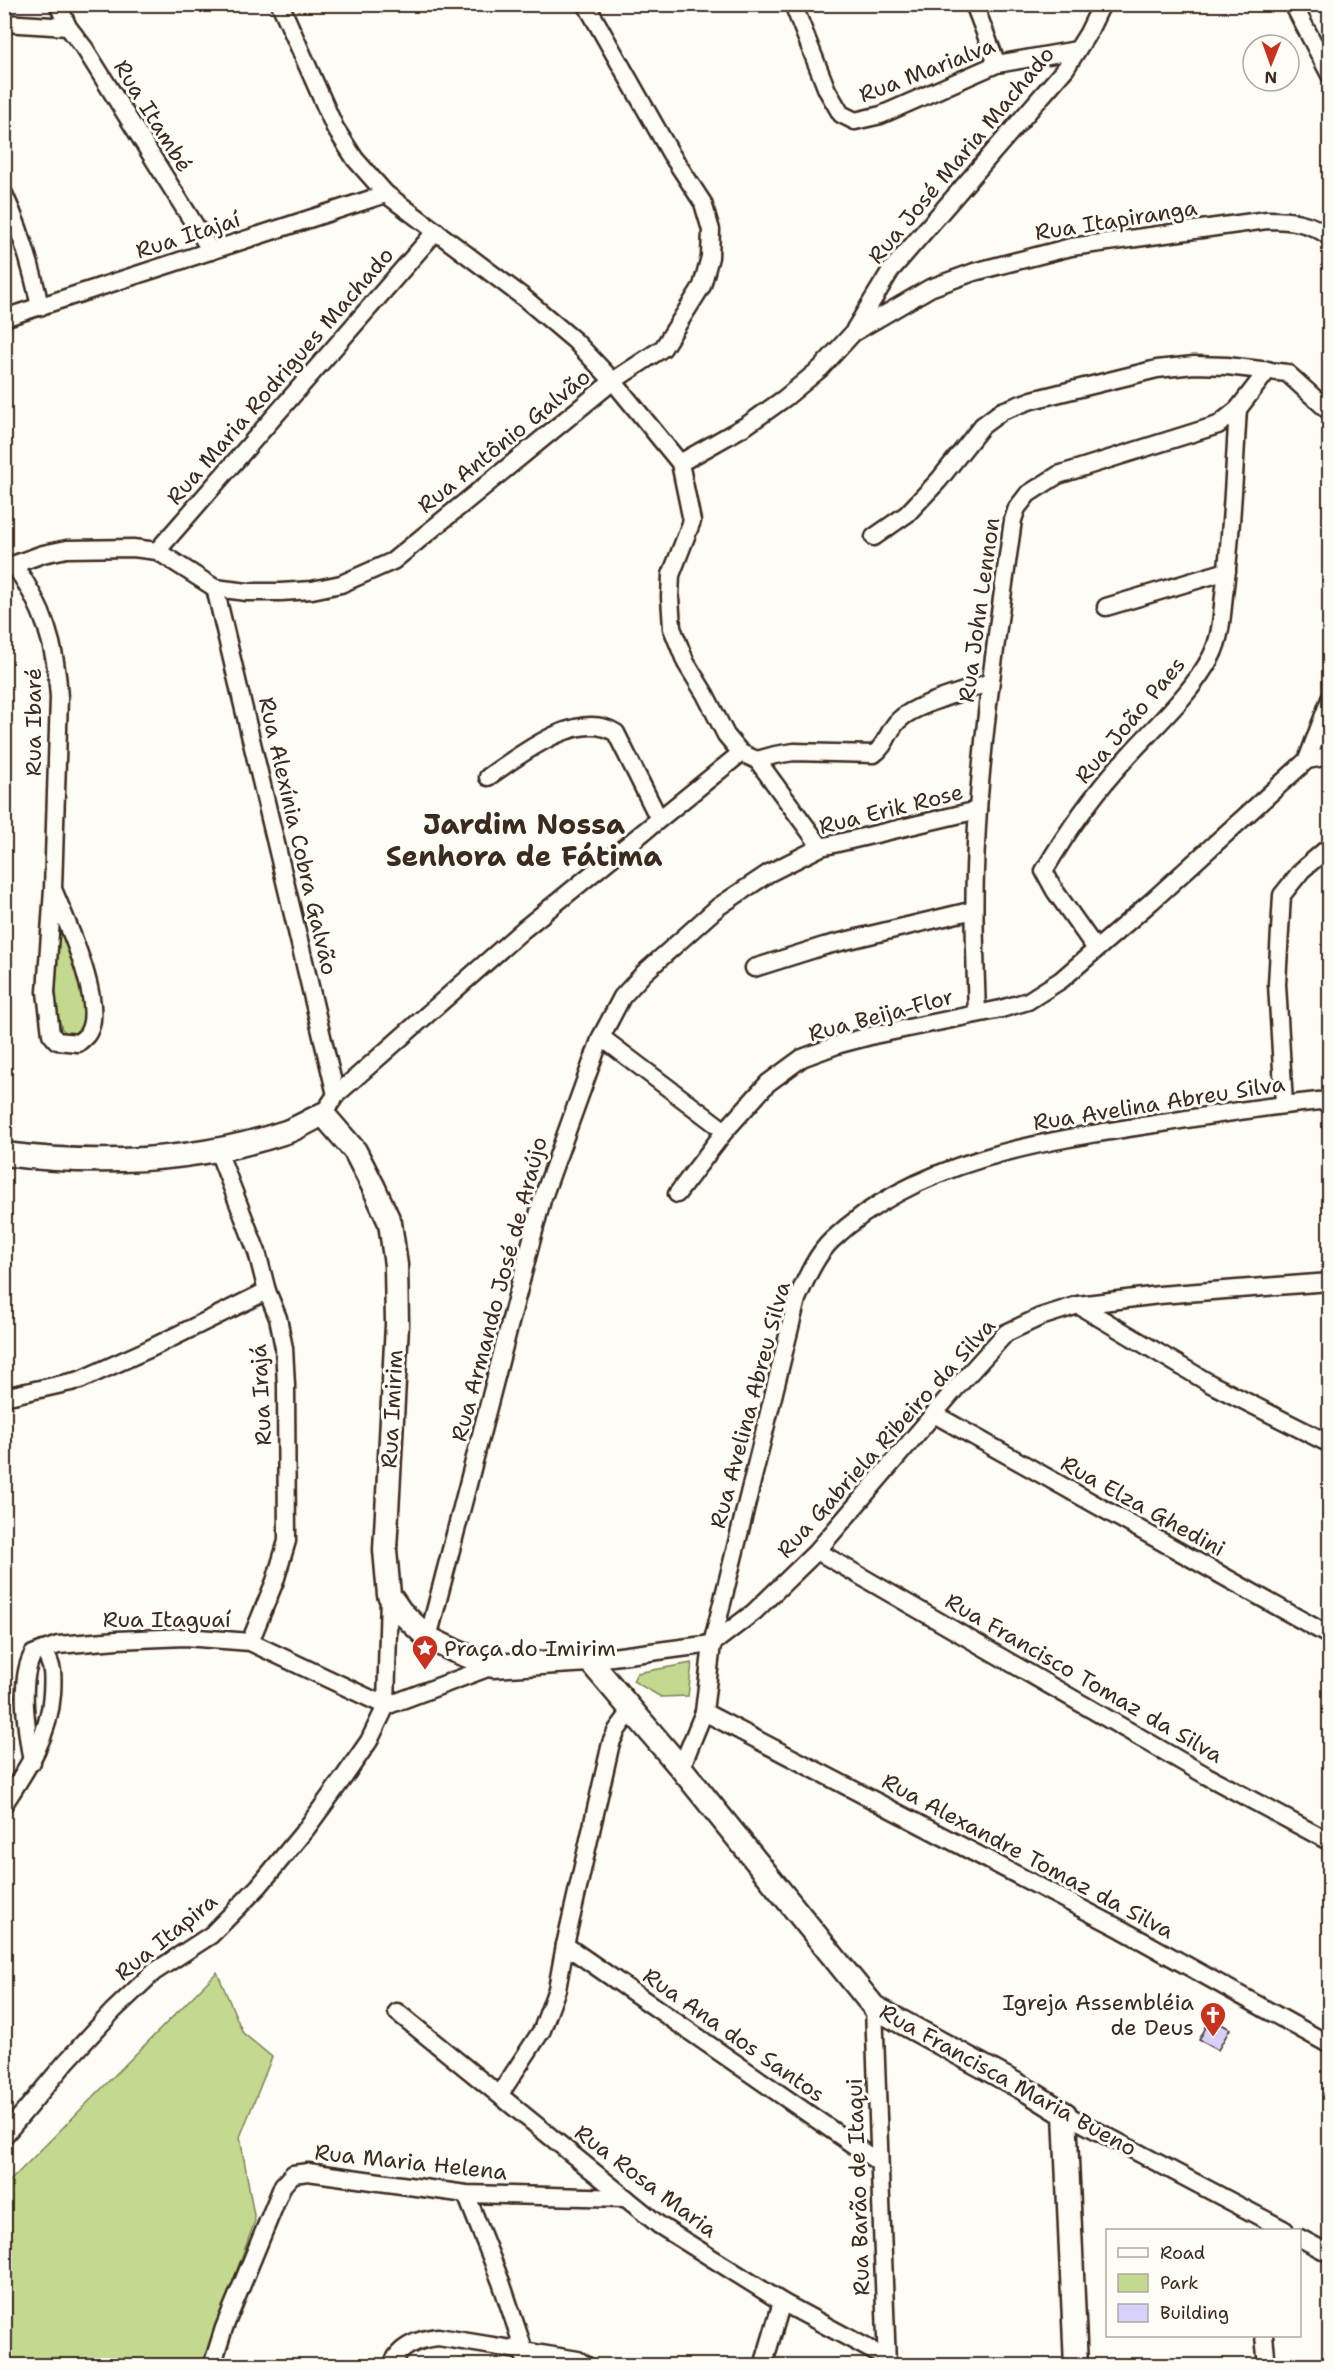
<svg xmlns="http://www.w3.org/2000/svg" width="1334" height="2370" viewBox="0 0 1334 2370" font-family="'Shantell Sans',sans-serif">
	<rect width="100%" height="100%" fill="#fdfcf7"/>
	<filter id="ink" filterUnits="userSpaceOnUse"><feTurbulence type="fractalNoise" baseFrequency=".0167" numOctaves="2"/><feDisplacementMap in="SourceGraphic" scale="12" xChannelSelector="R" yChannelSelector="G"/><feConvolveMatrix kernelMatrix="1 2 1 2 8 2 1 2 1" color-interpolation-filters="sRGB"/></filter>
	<g filter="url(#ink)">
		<g fill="#c2d98f" stroke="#7e8256" stroke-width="1.5">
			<path d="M57,922C66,945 93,999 86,1022C85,1026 80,1031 78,1034L70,1035L62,1029L56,1009Z"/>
			<path d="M692,1663L688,1696L661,1697L633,1681L637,1673Z"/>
			<path d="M217,1972L243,2033L272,2057L240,2137L255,2221L202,2365L5,2366V2186Z"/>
		</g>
		<path fill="#d7d0f9" stroke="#3b2a1e" stroke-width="1.5" d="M1211,2018L1230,2029L1218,2050L1199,2040Z"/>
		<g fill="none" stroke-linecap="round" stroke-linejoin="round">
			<g stroke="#3b2a1e" stroke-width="21">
				<g id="street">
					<path d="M58,4L68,27L85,49L211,251"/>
					<path d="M280,4L335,128L355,159L386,194L523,297L575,341L613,381L680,463L692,521L671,575L670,597L672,628L686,663L705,694L726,735L741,753L757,760L821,847"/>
					<path d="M793,4L827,90L841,114L855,121L881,115L997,64L1077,50"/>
					<path d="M974,4L997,64"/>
					<path d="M1293,4L1330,75"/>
					<path d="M4,23L68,27"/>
					<path d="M4,194C21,231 32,267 40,307"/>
					<path d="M4,318L386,194"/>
					<path d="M855,329L891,270L1066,68L1088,33L1102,4"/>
					<path d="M680,463L747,425L785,398L821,368L853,333L930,288L974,272L1071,247L1267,220C1291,220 1310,222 1330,237"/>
					<path d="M874,537L907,514L939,480L982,426L1002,411L1032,400L1157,369L1194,365L1227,366L1287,373L1330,412"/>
					<path d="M157,551L436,231"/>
					<path d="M14,565C44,607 56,646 59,697L53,889L46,992L51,1034L57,1041L78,1043C81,1040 86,1037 88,1033C106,1004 65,919 53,889"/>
					<path d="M4,568L43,554L67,549L133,548L157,551L215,588L247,592H281L312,590L341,584L393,561L613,381L663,348L702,286L710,257L711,230L703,203L671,154L586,4"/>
					<path d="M215,588L336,1095"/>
					<path d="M1106,607L1227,571"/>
					<path d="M757,760L775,755L794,752L874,754C887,745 888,730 899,720C915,704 967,691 990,682"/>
					<path d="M1307,760L1330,756"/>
					<path d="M488,777C519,756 578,708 616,733L659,819"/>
					<path d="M1096,949L1055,891L1044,871C1068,830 1097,789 1130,754C1158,723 1191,694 1211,657C1221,638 1222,615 1224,595C1232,533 1234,471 1238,409"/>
					<path d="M754,968L824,946L974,910"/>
					<path d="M977,1013C975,957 973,901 976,845C981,736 998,628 1013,520L1017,508L1028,494L1058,475L1218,425L1238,409L1268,370"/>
					<path d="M601,1037L622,997L644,973L718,907L769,873L821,847L978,810"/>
					<path d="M1284,1104L1277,984L1282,895L1302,870L1330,846"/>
					<path d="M323,1114L336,1095L524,929L741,753"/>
					<path d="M218,1151L257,1252L267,1291L278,1318L284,1348L286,1385L287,1541L275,1581L250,1642"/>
					<path d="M677,1194L725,1131L768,1083L802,1058L840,1044L874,1035L1001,1009L1028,1001L1061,980L1152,901L1307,760L1330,699"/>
					<path d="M1078,1305L1211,1384L1330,1444"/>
					<path d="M4,1397L80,1380L149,1349L267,1291"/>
					<path d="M934,1414L1330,1636"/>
					<path d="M817,1551L1207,1776L1330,1842"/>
					<path d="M428,1638L542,1200L601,1037L725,1131"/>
					<path d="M589,1660L712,1644L754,1612L817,1551L956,1388L1006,1333L1040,1317L1078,1305L1159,1295L1330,1282"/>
					<path d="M386,1706L493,1666"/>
					<path d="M704,1712L1121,1929L1330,2045"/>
					<path d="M32,1762C27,1732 18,1681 33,1654L58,1645L117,1640L185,1637L250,1642L386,1706"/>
					<path d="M681,1768L704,1712L712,1644L797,1299C806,1279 816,1255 832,1240C918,1158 1050,1140 1162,1123C1218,1114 1273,1105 1330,1100"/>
					<path d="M4,1804C27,1769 49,1737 52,1694C53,1676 54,1666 43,1650"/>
					<path d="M565,1945L878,2162"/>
					<path d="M874,2007L887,2365"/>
					<path d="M397,2012L659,2225L782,2302L886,2358"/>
					<path d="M500,2094L542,2030L557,1989L565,1945L611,1743L617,1730L632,1710"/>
					<path d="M1065,2114L1285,2230"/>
					<path d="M4,2136L66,2062L113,2011L154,1972L211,1935L259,1886L306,1829L344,1777L369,1741L386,1706L389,1595"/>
					<path d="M466,2194L501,2282L524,2350L526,2366"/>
					<path d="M1300,2238L1330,2254"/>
					<path d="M1264,2336L1267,2366"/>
					<path d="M212,2366L224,2328L283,2185L293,2174L308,2172L466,2194L626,2198"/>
					<path d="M392,2366C398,2346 420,2339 438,2337L578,2360L587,2366"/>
					<path d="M763,2366L782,2302"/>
				</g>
			</g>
			<g stroke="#3b2a1e" stroke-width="27">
				<path id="secondary" d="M4,1154C98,1166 195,1162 286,1132C298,1128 311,1120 323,1114L355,1151L374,1188L390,1223L396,1265L397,1325L385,1550L389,1595L401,1612L428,1638L455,1651L493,1666L589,1660L681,1768L874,2007L1028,2091L1065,2114L1076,2366"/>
			</g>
			<use href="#street" stroke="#fdfcf7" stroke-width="16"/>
			<use href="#secondary" stroke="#fdfcf7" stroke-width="22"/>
		</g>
	</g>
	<defs>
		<g id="sight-pin" transform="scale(1.35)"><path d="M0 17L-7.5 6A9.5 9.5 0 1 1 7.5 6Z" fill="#c8321e" stroke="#fdfcf7"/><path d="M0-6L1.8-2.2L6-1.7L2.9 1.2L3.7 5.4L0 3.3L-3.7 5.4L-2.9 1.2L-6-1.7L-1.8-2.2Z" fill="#fff"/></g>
		<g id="church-pin" transform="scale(1.35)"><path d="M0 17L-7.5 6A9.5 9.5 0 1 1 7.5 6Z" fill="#c8321e" stroke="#fdfcf7"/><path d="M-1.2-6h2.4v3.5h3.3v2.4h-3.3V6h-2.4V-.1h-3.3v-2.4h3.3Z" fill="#fff"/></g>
	</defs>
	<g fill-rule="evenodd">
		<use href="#sight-pin" x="425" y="1648"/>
		<use href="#church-pin" x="1213" y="2015"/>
	</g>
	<g text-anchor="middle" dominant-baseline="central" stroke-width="6" stroke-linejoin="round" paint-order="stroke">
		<g font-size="22" fill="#3b2a1e" stroke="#fdfcf7">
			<text transform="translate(927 70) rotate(-21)">Rua Marialva</text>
			<text transform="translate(153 116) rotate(58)">Rua Itambé</text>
			<text transform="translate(961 155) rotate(-50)">Rua José Maria Machado</text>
			<text transform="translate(1116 220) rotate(-9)">Rua Itapiranga</text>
			<text transform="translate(188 235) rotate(-18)">Rua Itajaí</text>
			<text transform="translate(280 376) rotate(-49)">Rua Maria Rodrigues Machado</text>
			<text transform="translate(504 441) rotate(-39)">Rua Antônio Galvão</text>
			<text transform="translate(979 610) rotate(-82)">Rua John Lennon</text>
			<text transform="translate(1130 720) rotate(-50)">Rua João Paes</text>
			<text transform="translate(33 722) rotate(-90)">Rua Ibaré</text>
			<text transform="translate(891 809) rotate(-14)">Rua Erik Rose</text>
			<text transform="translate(298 836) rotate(77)">Rua Alexínia Cobra Galvão</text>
			<text transform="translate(881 1015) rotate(-15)">Rua Beija-Flor</text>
			<text transform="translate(1159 1103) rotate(-9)">Rua Avelina Abreu Silva</text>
			<text transform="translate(499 1289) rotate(-75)">Rua Armando José de Araújo</text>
			<text transform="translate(261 1395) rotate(-93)">Rua Irajá</text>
			<text transform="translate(750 1405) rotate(-75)">Rua Avelina Abreu Silva</text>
			<text transform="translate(392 1409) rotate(-87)">Rua Imirim</text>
			<text transform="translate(886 1438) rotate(-48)">Rua Gabriela Ribeiro da Silva</text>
			<text transform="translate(1143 1506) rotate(29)">Rua Elza Ghedini</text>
			<text x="167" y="1619">Rua Itaguaí</text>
			<text transform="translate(1084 1678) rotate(30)">Rua Francisco Tomaz da Silva</text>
			<text transform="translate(1028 1856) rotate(28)">Rua Alexandre Tomaz da Silva</text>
			<text transform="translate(166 1937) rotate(-39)">Rua Itapira</text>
			<text transform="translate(734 2035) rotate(35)">Rua Ana dos Santos</text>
			<text transform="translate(1008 2080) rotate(29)">Rua Francisca Maria Bueno</text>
			<text transform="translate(411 2162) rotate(6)">Rua Maria Helena</text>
			<text transform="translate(646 2181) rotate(37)">Rua Rosa Maria</text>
			<text transform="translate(858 2187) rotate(-92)">Rua Barão de Itaqui</text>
		</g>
		<g font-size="22" fill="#3b2a1e" stroke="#fdfcf7" text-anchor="start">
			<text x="444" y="1648">Praça do Imirim</text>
			<text x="1194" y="2002" text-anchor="end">Igreja Assembléia<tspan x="1194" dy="25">de Deus</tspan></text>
		</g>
		<g font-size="28" font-weight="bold" fill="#3b2a1e" stroke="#fdfcf7">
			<text x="524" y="824">Jardim Nossa<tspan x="524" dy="32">Senhora de Fátima</tspan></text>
		</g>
	</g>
	<rect width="1334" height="2370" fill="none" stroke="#fdfcf7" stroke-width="24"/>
	<rect x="12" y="12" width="1310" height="2346" fill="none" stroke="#3b2a1e" stroke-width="2" filter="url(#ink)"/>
	<rect x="1106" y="2229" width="195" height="108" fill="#fdfcf7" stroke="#afa8a0" stroke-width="1.5"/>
	<rect x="1118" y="2248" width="30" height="9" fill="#fdfcf7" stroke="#afa8a0" stroke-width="1.5"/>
	<text x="1160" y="2259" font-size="18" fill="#3b2a1e">Road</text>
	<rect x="1118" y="2274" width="30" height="18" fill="#c2d98f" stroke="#afa8a0" stroke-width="1.5"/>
	<text x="1160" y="2289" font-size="18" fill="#3b2a1e">Park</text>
	<rect x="1118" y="2304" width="30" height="18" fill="#d7d0f9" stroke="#afa8a0" stroke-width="1.5"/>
	<text x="1160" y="2319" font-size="18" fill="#3b2a1e">Building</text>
	<g transform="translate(1271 63) rotate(181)"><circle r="28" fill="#fdfcf7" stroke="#afa8a0" stroke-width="1.5"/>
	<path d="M0-4.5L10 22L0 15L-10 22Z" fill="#c8321e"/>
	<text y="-9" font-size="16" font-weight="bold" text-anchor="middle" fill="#3b2a1e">N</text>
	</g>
</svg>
